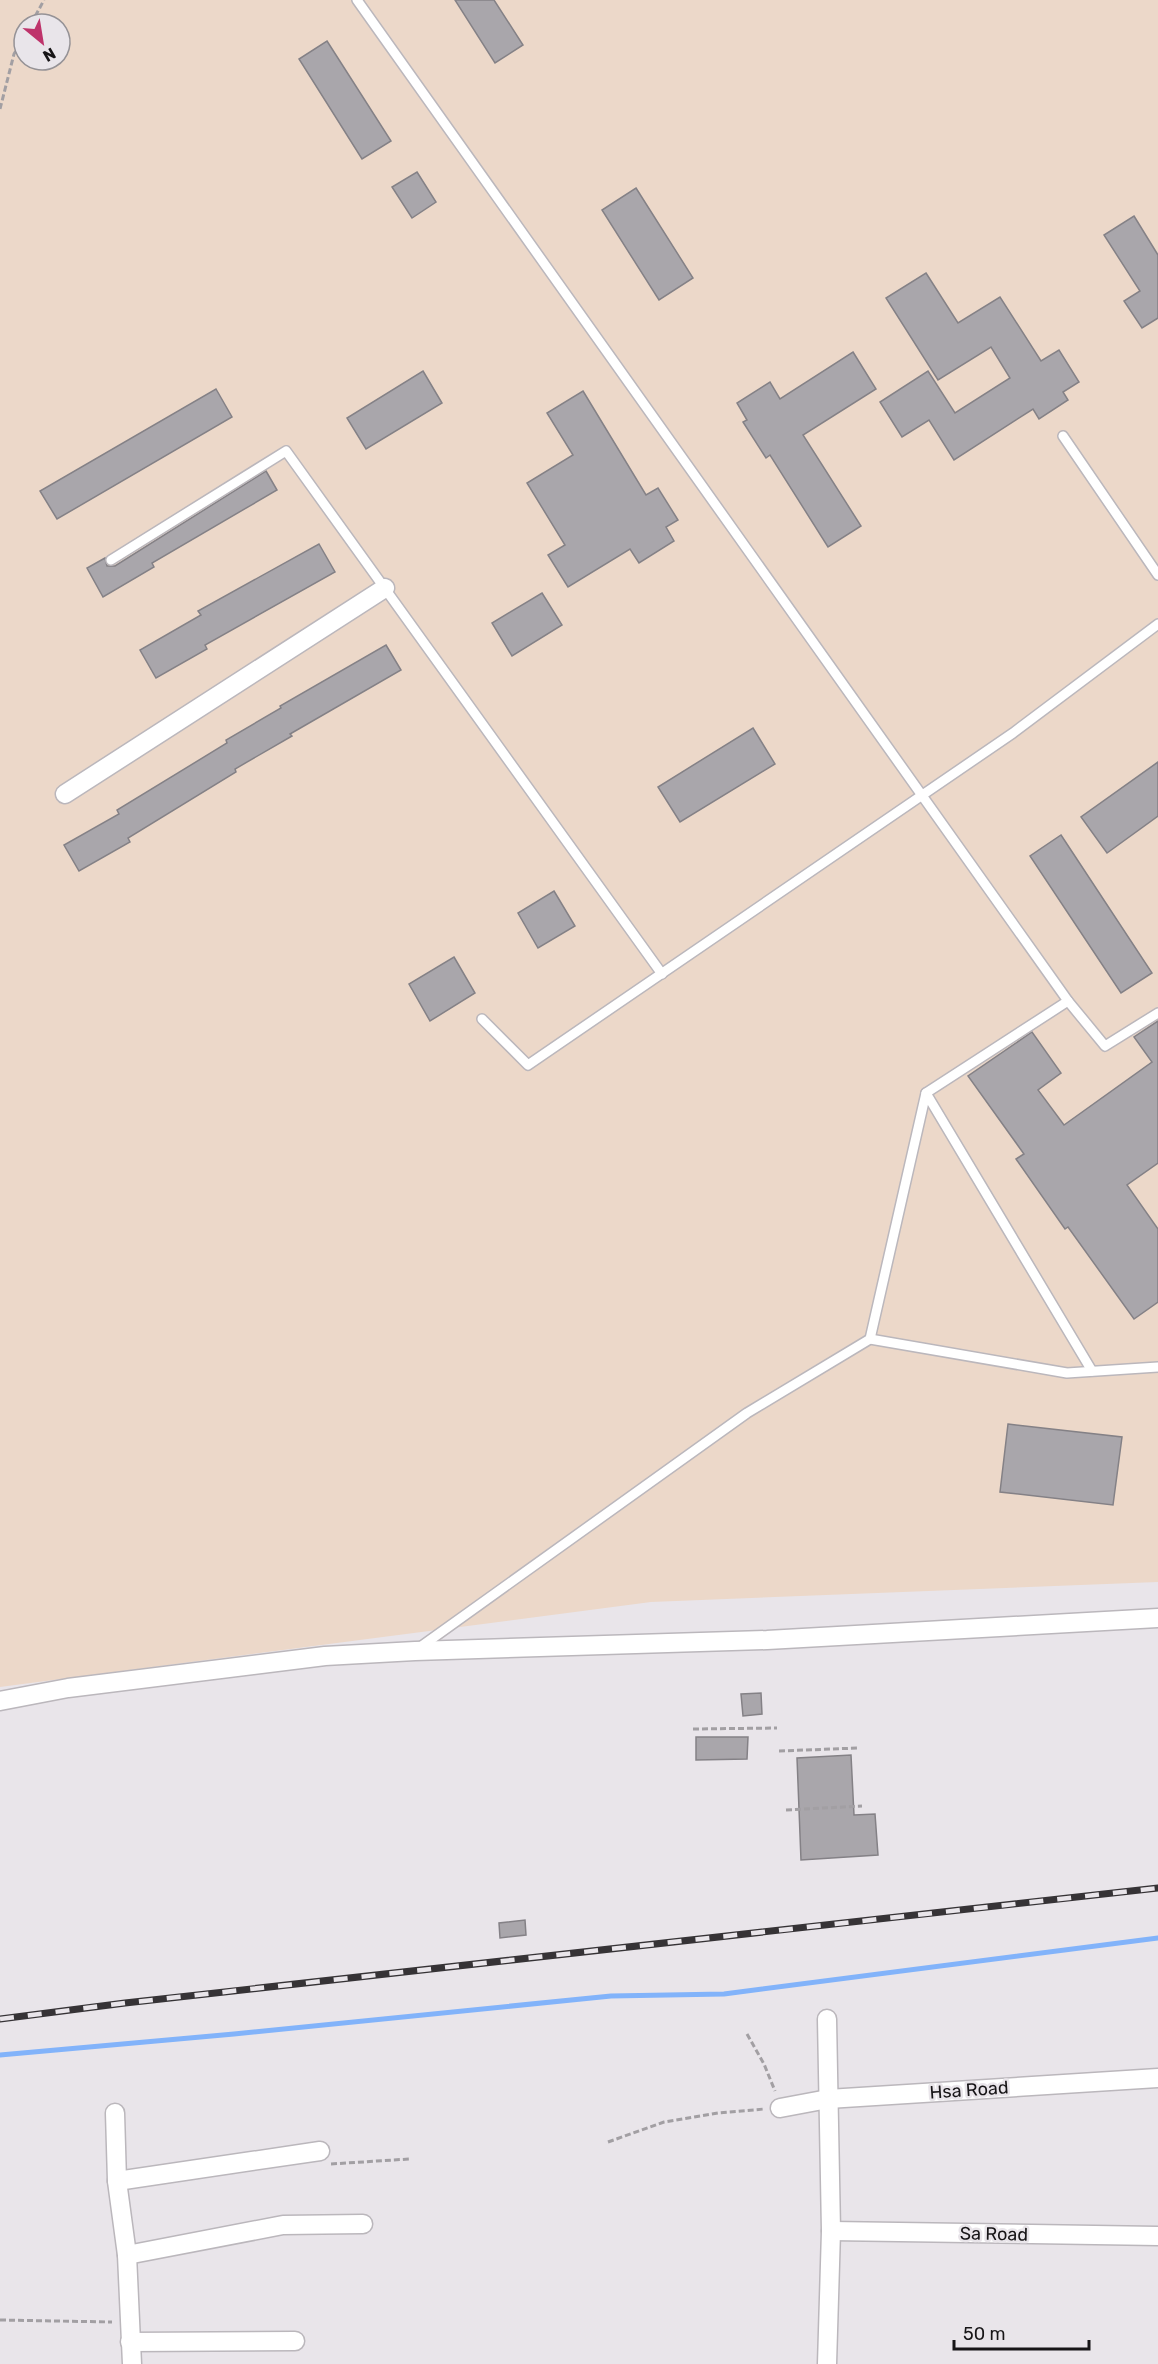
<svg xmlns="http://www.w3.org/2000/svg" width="1158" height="2364" viewBox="0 0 1158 2364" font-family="Rubik,sans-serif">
	<rect width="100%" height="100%" fill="#e9e5ea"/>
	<path fill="#ecd8c9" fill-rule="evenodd" d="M0,0H1158V1582L651,1602L0,1687ZM24,24H60V60H24Z"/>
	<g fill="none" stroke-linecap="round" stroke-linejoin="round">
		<path stroke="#82b3fa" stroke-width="5" d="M0,2055L234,2034L611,1996L724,1994L1158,1938"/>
	</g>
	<g fill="#a9a6ab" stroke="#848186" stroke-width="1.5">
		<path d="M455,0H494L523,45L495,63Z"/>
		<path d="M327,41L391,141L362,159L299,59Z"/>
		<path d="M417,172L436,202L412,218L392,187Z"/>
		<path d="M636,188L693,278L659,300L602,210Z"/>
		<path d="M1134,216L1158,255V318L1142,328L1124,301L1140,291L1104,235Z"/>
		<path d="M926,273L958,323L1000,297L1041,361L1059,350L1079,382L1063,392L1068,400L1039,419L1033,409L954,460L929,420L902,437L880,402L928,371L955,413L1010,378L991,347L938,380L886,298Z"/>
		<path d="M853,352L876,389L803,435L861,526L828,547L770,455L766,458L743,422L747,420L737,403L770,382L780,399Z"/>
		<path d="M423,371L442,403L366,449L347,418Z"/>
		<path d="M216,389L232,417L57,519L40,491Z"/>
		<path d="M583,391L646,495L658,488L678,520L666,527L674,541L639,563L630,549L568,587L548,555L565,545L527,483L573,455L547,413Z"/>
		<path d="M266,471L277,490L152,563L154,567L103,597L87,568L105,558L107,566H115Z"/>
		<path d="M319,544L335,572L205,645L207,649L156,678L140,650L201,615L198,611Z"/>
		<path d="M542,593L562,625L512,656L492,623Z"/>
		<path d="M386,645L401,670L290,734L292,736L235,769L236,772L128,838L130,842L79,871L64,845L119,814L117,810L227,743L226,740L281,708L280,706Z"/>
		<path d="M753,728L775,764L680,822L658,787Z"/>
		<path d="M1158,762V816L1107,853L1081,817Z"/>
		<path d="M1061,835L1152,973L1121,993L1030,856Z"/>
		<path d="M554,891L575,926L538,948L518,913Z"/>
		<path d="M454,957L475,993L430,1021L409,984Z"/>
		<path d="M1158,1021V1163L1127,1185L1158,1229V1302L1134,1319L1068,1227L1065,1229L1016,1159L1024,1154L968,1076L1032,1032L1061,1073L1038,1090L1064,1125L1152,1062L1134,1037Z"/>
		<path d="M1008,1424L1122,1437L1113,1505L1000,1492Z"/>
		<path d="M761,1693L762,1714L743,1716L741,1694Z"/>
		<path d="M696,1737H748L747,1759L696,1760Z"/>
		<path d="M851,1755L854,1815L875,1814L878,1855L801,1860L797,1758Z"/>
		<path d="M525,1920L526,1935L500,1938L499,1923Z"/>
	</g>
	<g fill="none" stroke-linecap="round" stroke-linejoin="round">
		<g stroke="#bbb7bc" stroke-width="12">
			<g id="service">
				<path d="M357,0L1068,1001"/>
				<path d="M1063,436L1158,575"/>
				<path d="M111,560L286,451L662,974"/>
				<path d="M482,1019L528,1065L1013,733L1158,624"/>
				<path d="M926,1093L1092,1371"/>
				<path d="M870,1339L926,1093L1068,1001L1105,1046L1158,1013"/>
				<path d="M419,1648L747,1413L870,1339L1067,1373L1158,1367"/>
			</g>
		</g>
		<g stroke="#bbb7bc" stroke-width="21">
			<g id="minor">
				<path d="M65,794L385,588"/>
				<path d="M0,1701L68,1688L325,1656L415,1651L767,1640L1158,1618"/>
				<path d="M827,2019L831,2231L827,2364"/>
				<path d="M780,2108L828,2099L1158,2078"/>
				<path d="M115,2113L117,2181L127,2255L132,2364"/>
				<path d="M117,2181L320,2151"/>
				<path d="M831,2231L1158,2236"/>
				<path d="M127,2255L283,2225L363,2224"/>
				<path d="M130,2342L295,2341"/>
			</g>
		</g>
		<g stroke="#a29fa3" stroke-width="3" stroke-dasharray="6 3" stroke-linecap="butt">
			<path d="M31,24L44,0"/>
			<path d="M0,109L14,54L24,37"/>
			<path d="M693,1729L777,1728"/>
			<path d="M779,1751L858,1748"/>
			<path d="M786,1810L862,1806"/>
			<path d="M747,2034L764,2064L775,2091"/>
			<path d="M608,2142L664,2122L718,2113L764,2109"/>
			<path d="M331,2164L409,2159"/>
			<path d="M0,2320L112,2322"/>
		</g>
		<use href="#service" stroke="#fff" stroke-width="9"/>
		<use href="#minor" stroke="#fff" stroke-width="18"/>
		<g stroke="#363336" stroke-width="7">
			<path id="rail" d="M0,2019L125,2003L1158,1888"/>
		</g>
		<use href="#rail" stroke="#e9e5ea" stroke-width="4.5" stroke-dasharray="14" stroke-linecap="butt"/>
	</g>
	<g text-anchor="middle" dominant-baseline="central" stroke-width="5" stroke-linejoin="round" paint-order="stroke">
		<g font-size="18" fill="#171517" stroke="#e9e5ea">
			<text transform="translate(969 2090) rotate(-4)">Hsa Road</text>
			<text transform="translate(994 2234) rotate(1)">Sa Road</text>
		</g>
	</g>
	<g transform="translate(42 42) rotate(150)"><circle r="28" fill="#e9e5ea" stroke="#959296" stroke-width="1.5"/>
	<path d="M0-4.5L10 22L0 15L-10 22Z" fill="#be336b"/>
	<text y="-9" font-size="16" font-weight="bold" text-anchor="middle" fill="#171517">N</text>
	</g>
	<path d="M954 2340v9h135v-9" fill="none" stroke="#171517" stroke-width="3"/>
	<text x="963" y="2340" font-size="18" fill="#171517" stroke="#e9e5ea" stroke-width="4.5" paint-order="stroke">50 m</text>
</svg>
